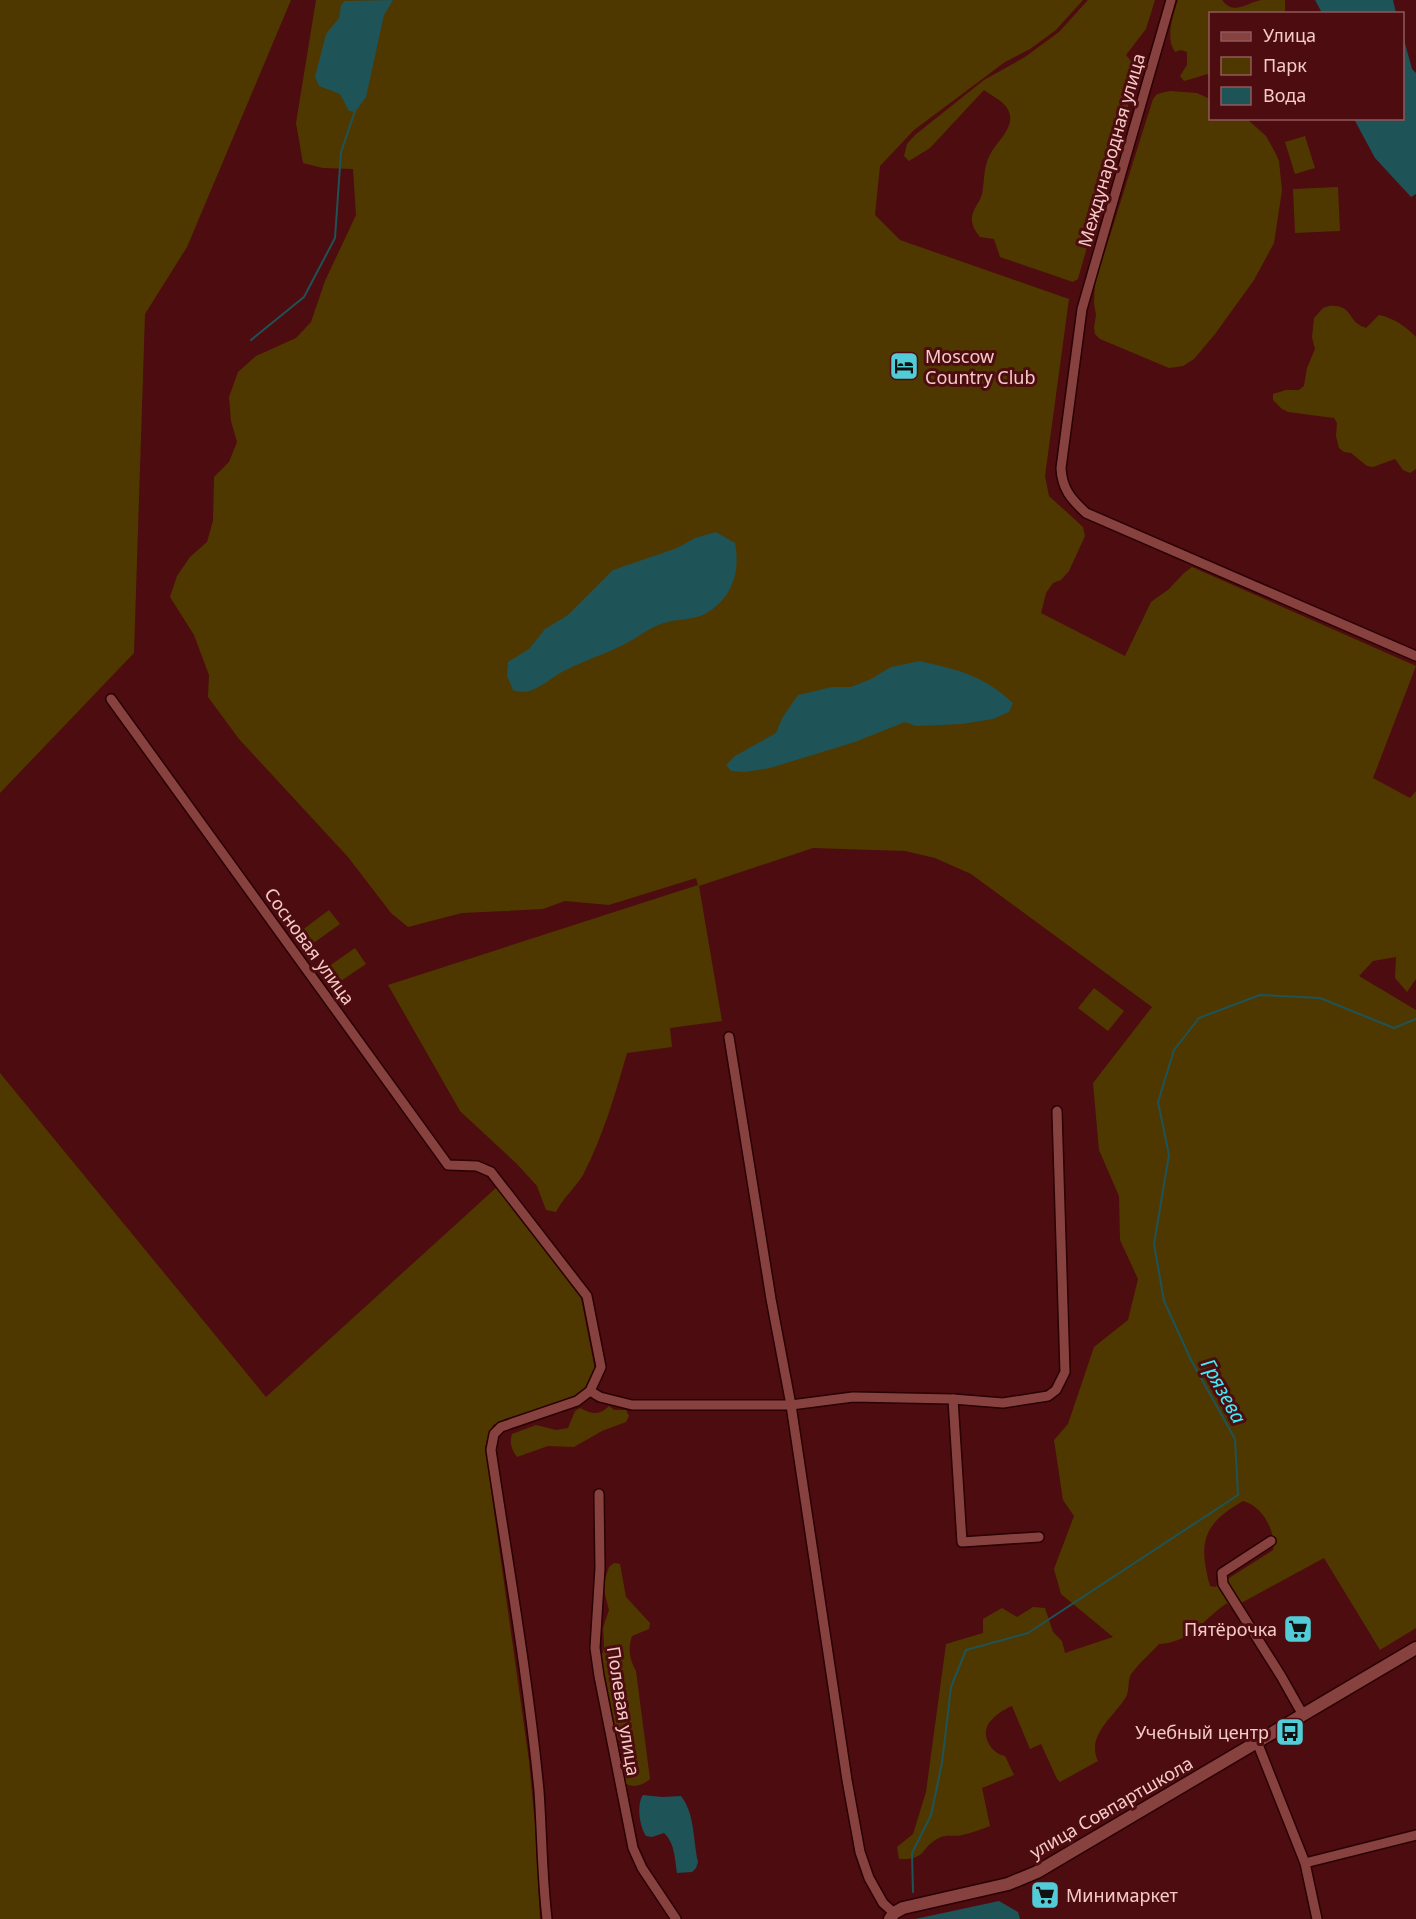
<svg xmlns="http://www.w3.org/2000/svg" width="1416" height="1919" viewBox="0 0 1416 1919" font-family="'Noto Sans',sans-serif">
	<rect width="100%" height="100%" fill="#4d0c10"/>
	<g fill="#4f3800" fill-rule="evenodd">
		<path d="M0,0H291L187,247L145,314L134,653L0,793Z"/>
		<path d="M316,0H1083L1056,30L1030,49L1005,62L914,130L880,166L875,215L900,240L1069,299L1045,476L1049,496L1083,527L1085,536L1069,571L1061,580L1053,583L1046,593L1041,613L1125,656L1151,602L1169,589L1184,573L1192,567L1416,666L1373,778L1410,798L1416,791V979L1407,992L1395,978L1396,957L1373,961L1359,976L1416,1010V1628L1380,1650L1324,1558L1232,1608L1227,1603C1201,1621 1192,1642 1159,1644C1151,1653 1135,1667 1130,1676C1128,1682 1129,1689 1127,1695C1117,1715 1085,1734 1098,1761L1060,1782L1057,1779L1041,1744L1030,1749L1012,1706C1004,1709 994,1716 989,1723C980,1736 992,1754 1005,1756L1014,1775L982,1788L990,1826C981,1829 972,1833 962,1835C955,1837 945,1834 939,1838C919,1848 928,1860 899,1859L897,1847L913,1834L926,1792L946,1644L983,1633V1619L1002,1608L1017,1617L1033,1607L1045,1608L1053,1632L1062,1641L1065,1653L1113,1637L1061,1594L1054,1569L1074,1516L1063,1500L1054,1440L1068,1424L1094,1347L1128,1320L1138,1279L1120,1240L1119,1196L1099,1150L1093,1083L1152,1007L971,874L935,858L905,851L813,848L699,886L722,1021L670,1028L672,1047L627,1053C615,1095 603,1136 583,1175C575,1188 563,1198 556,1212L546,1210L537,1186L517,1164L460,1111L388,985L698,885L696,878L609,905L565,901L543,909L462,913L408,927L391,913L348,857L239,739L208,697L209,675L194,635L170,597L177,576L190,557L207,542L213,521L214,477L229,462L237,442L231,421L229,397L238,372L256,356L296,338L311,322L325,281L356,215L353,169L323,168L303,163L296,123ZM1243,1501C1263,1506 1276,1532 1273,1550L1215,1587L1210,1586C1198,1542 1203,1524 1243,1501Z"/>
		<path d="M1088,0H1155L1146,29L1126,55L1135,66L1137,72L1128,97V112L1098,208L1078,279L1073,282L1000,257L994,239L980,237C976,232 972,226 972,220C971,210 980,203 982,194C985,180 983,165 991,153C997,142 1012,130 1010,116C1009,103 993,97 984,90L930,148L909,161L904,156L907,144L915,135L984,80L1025,57L1059,32Z"/>
		<path d="M1178,0H1222C1234,16 1246,3 1261,0C1268,0 1278,0 1285,0V13L1210,14V75L1208,74L1184,81L1180,76L1187,65V52L1181,50L1175,52C1165,38 1173,15 1178,0Z"/>
		<path d="M1170,91L1197,93L1210,99V118L1247,119L1266,136L1276,154L1279,161L1282,190L1274,243L1254,280L1215,334L1194,359L1183,366L1169,368L1100,339L1095,334L1094,328L1096,315L1094,303L1095,283L1153,99L1157,94Z"/>
		<path d="M1305,136L1315,168L1295,174L1285,142Z"/>
		<path d="M1338,187L1340,231L1295,233L1293,189Z"/>
		<path d="M1329,306C1354,304 1347,323 1366,328L1379,315C1394,318 1405,326 1416,337V469L1410,473L1403,470L1395,459L1373,467L1367,466L1351,453L1344,452L1339,448L1336,436L1337,423L1334,418L1288,412L1282,409L1273,400V394L1286,390H1299L1304,386L1307,368L1315,349L1312,337L1314,318L1323,308Z"/>
		<path d="M329,910L340,924L308,947L297,934Z"/>
		<path d="M355,948L366,964L332,987L322,971Z"/>
		<path d="M1094,988L1124,1011L1108,1031L1078,1008Z"/>
		<path d="M0,1073L266,1397L497,1187L581,1298L595,1370L587,1388L573,1398L505,1419L493,1425L485,1447L529,1761L535,1824L540,1919H0Z"/>
		<path d="M609,1406L614,1410H626L629,1416L626,1422L602,1431L574,1447L548,1446L517,1457C512,1450 509,1443 512,1434L536,1425L556,1430L568,1428L575,1411L580,1408C592,1414 599,1416 609,1406Z"/>
		<path d="M614,1563L620,1564L626,1597L650,1623L649,1629L632,1636C628,1649 629,1658 636,1671L650,1779C643,1785 635,1788 626,1784L623,1772L628,1754L626,1747L617,1738L615,1725L609,1714L601,1660L604,1647L603,1628L609,1610L604,1591L605,1579L609,1567Z"/>
	</g>
	<g fill="#1e5357">
		<path d="M393,0L384,15L366,97L355,112L349,111L340,94L319,86L315,77L326,34L339,18L341,5L345,1Z"/>
		<path d="M1315,0H1393L1396,13H1322Z"/>
		<path d="M1403,36L1412,69L1416,73V194L1411,197L1375,158L1354,119L1402,118Z"/>
		<path d="M716,532L735,543C740,569 734,595 710,611C696,621 677,618 661,624C649,628 637,638 625,644C606,654 585,660 566,670C549,678 532,698 513,690L507,676L508,662L529,649L545,629L568,615L613,570L677,548L695,538Z"/>
		<path d="M920,661C958,670 983,675 1013,703L1009,712L993,719L962,724L916,726L905,722L855,742L770,768L745,772L731,771L726,765L735,756L776,733L782,718L798,695L832,687H851L871,679L891,667Z"/>
		<path d="M643,1795L662,1797L681,1796C695,1814 693,1840 698,1862L696,1868L692,1872L677,1873C675,1860 675,1843 664,1833L652,1837L646,1836C640,1827 636,1805 643,1795Z"/>
		<path d="M999,1901L1018,1912L1020,1919H915Z"/>
	</g>
	<g fill="none" stroke-linecap="round" stroke-linejoin="round">
		<g stroke="#1e5357" stroke-width="2">
			<path d="M251,340L304,297L335,238L341,152L355,111"/>
			<path d="M913,1892L912,1853L931,1815L942,1763L951,1687L966,1650L1028,1633L1238,1495L1235,1439L1191,1360L1164,1301L1154,1244L1169,1155L1158,1102L1174,1050L1199,1018L1260,995L1320,998L1394,1028L1416,1019"/>
		</g>
		<g stroke="#2a0002" stroke-width="12">
			<g id="minor">
				<path d="M1171,0L1082,309L1061,468C1062,489 1071,499 1086,513L1416,656"/>
				<path d="M111,699L448,1165L477,1166L491,1172L587,1296L601,1367L590,1391L577,1401L501,1427L494,1434L491,1450C508,1564 528,1677 539,1791C542,1834 542,1876 547,1919"/>
				<path d="M729,1037L771,1299L791,1405L847,1780L860,1852L869,1878L883,1903L894,1913"/>
				<path d="M590,1391L600,1397L632,1405H791L853,1397L953,1399L1003,1403L1048,1396L1056,1390L1065,1372L1057,1111"/>
				<path d="M953,1399L962,1542L1039,1537"/>
				<path d="M599,1494L600,1568L595,1648L599,1676L633,1848L642,1868L676,1919"/>
				<path d="M1271,1541L1222,1573L1223,1584L1281,1676L1303,1715"/>
				<path d="M1257,1742L1305,1863L1317,1919"/>
				<path d="M1305,1863L1416,1835"/>
			</g>
		</g>
		<g stroke="#2a0002" stroke-width="15">
			<path id="tertiary" d="M890,1919L894,1913L903,1908L1008,1884L1037,1872L1416,1648"/>
		</g>
		<use href="#minor" stroke="#874240" stroke-width="9"/>
		<use href="#tertiary" stroke="#874240" stroke-width="12"/>
	</g>
	<defs>
		<g id="hotel-square" transform="scale(1.5)"><rect x="-9" y="-9" width="18" height="18" rx="4" fill="#52ccd6" stroke="#4d0c10"/><path d="M-6-4.5h1.5V1H6V5H4.5V3h-9V5H-6ZM-4 0a1.8 1.8 0 1 1 3.6 0ZM.5 0V-2.5h3Q6-2.5 6 0Z" fill="#111"/></g>
		<g id="supermarket-square" transform="scale(1.5)"><rect x="-9" y="-9" width="18" height="18" rx="4" fill="#52ccd6" stroke="#4d0c10"/><path d="M-6-5.5h2.5l.6 2H6L4.5 2H-2.5L-4.4-4H-6ZM-1.5 3.2a1.3 1.3 0 1 0 .1 0ZM3 3.2a1.3 1.3 0 1 0 .1 0Z" fill="#111"/></g>
		<g id="bus-square" transform="scale(1.5)"><rect x="-9" y="-9" width="18" height="18" rx="4" fill="#52ccd6" stroke="#4d0c10"/><path d="M-5-6H5V4H4V6H2V4H-2V6H-4V4H-5ZM-3.5-4V0h7V-4ZM-3.5 1.2v1.5H-2V1.2ZM2 1.2v1.5H3.5V1.2Z" fill="#111"/></g>
	</defs>
	<g fill-rule="evenodd">
		<use href="#hotel-square" x="904" y="366"/>
		<use href="#supermarket-square" x="1298" y="1629"/>
		<use href="#bus-square" x="1290" y="1732"/>
		<use href="#supermarket-square" x="1045" y="1895"/>
	</g>
	<g text-anchor="middle" dominant-baseline="central" stroke-width="6" stroke-linejoin="round" paint-order="stroke">
		<g font-size="18" fill="#f4cbc8" stroke="#4d0c10">
			<text transform="translate(1111 150) rotate(-74)">Международная улица</text>
			<text transform="translate(310 946) rotate(54)">Сосновая улица</text>
			<text transform="translate(624 1711) rotate(81)">Полевая улица</text>
			<text transform="translate(1111 1807) rotate(-30)">улица Совпартшкола</text>
		</g>
		<g font-size="18" fill="#f4cbc8" stroke="#4d0c10" text-anchor="start">
			<text x="925" y="356">Moscow<tspan x="925" dy="21">Country Club</tspan></text>
			<text x="1277" y="1629" text-anchor="end">Пятёрочка</text>
			<text x="1269" y="1732" text-anchor="end">Учебный центр</text>
			<text x="1066" y="1895">Минимаркет</text>
		</g>
		<g font-size="20" font-style="italic" fill="#3eebf8" stroke="#4d0c10">
			<text transform="translate(1224 1391) rotate(61)">Грязева</text>
		</g>
	</g>
	<rect x="1209" y="12" width="195" height="108" fill="#4d0c10" stroke="#90585a" stroke-width="1.5"/>
	<rect x="1221" y="32" width="30" height="9" fill="#874240" stroke="#90585a" stroke-width="1.5"/>
	<text x="1263" y="42" font-size="18" fill="#f4cbc8">Улица</text>
	<rect x="1221" y="57" width="30" height="18" fill="#4f3800" stroke="#90585a" stroke-width="1.5"/>
	<text x="1263" y="72" font-size="18" fill="#f4cbc8">Парк</text>
	<rect x="1221" y="87" width="30" height="18" fill="#1e5357" stroke="#90585a" stroke-width="1.5"/>
	<text x="1263" y="102" font-size="18" fill="#f4cbc8">Вода</text>
</svg>
